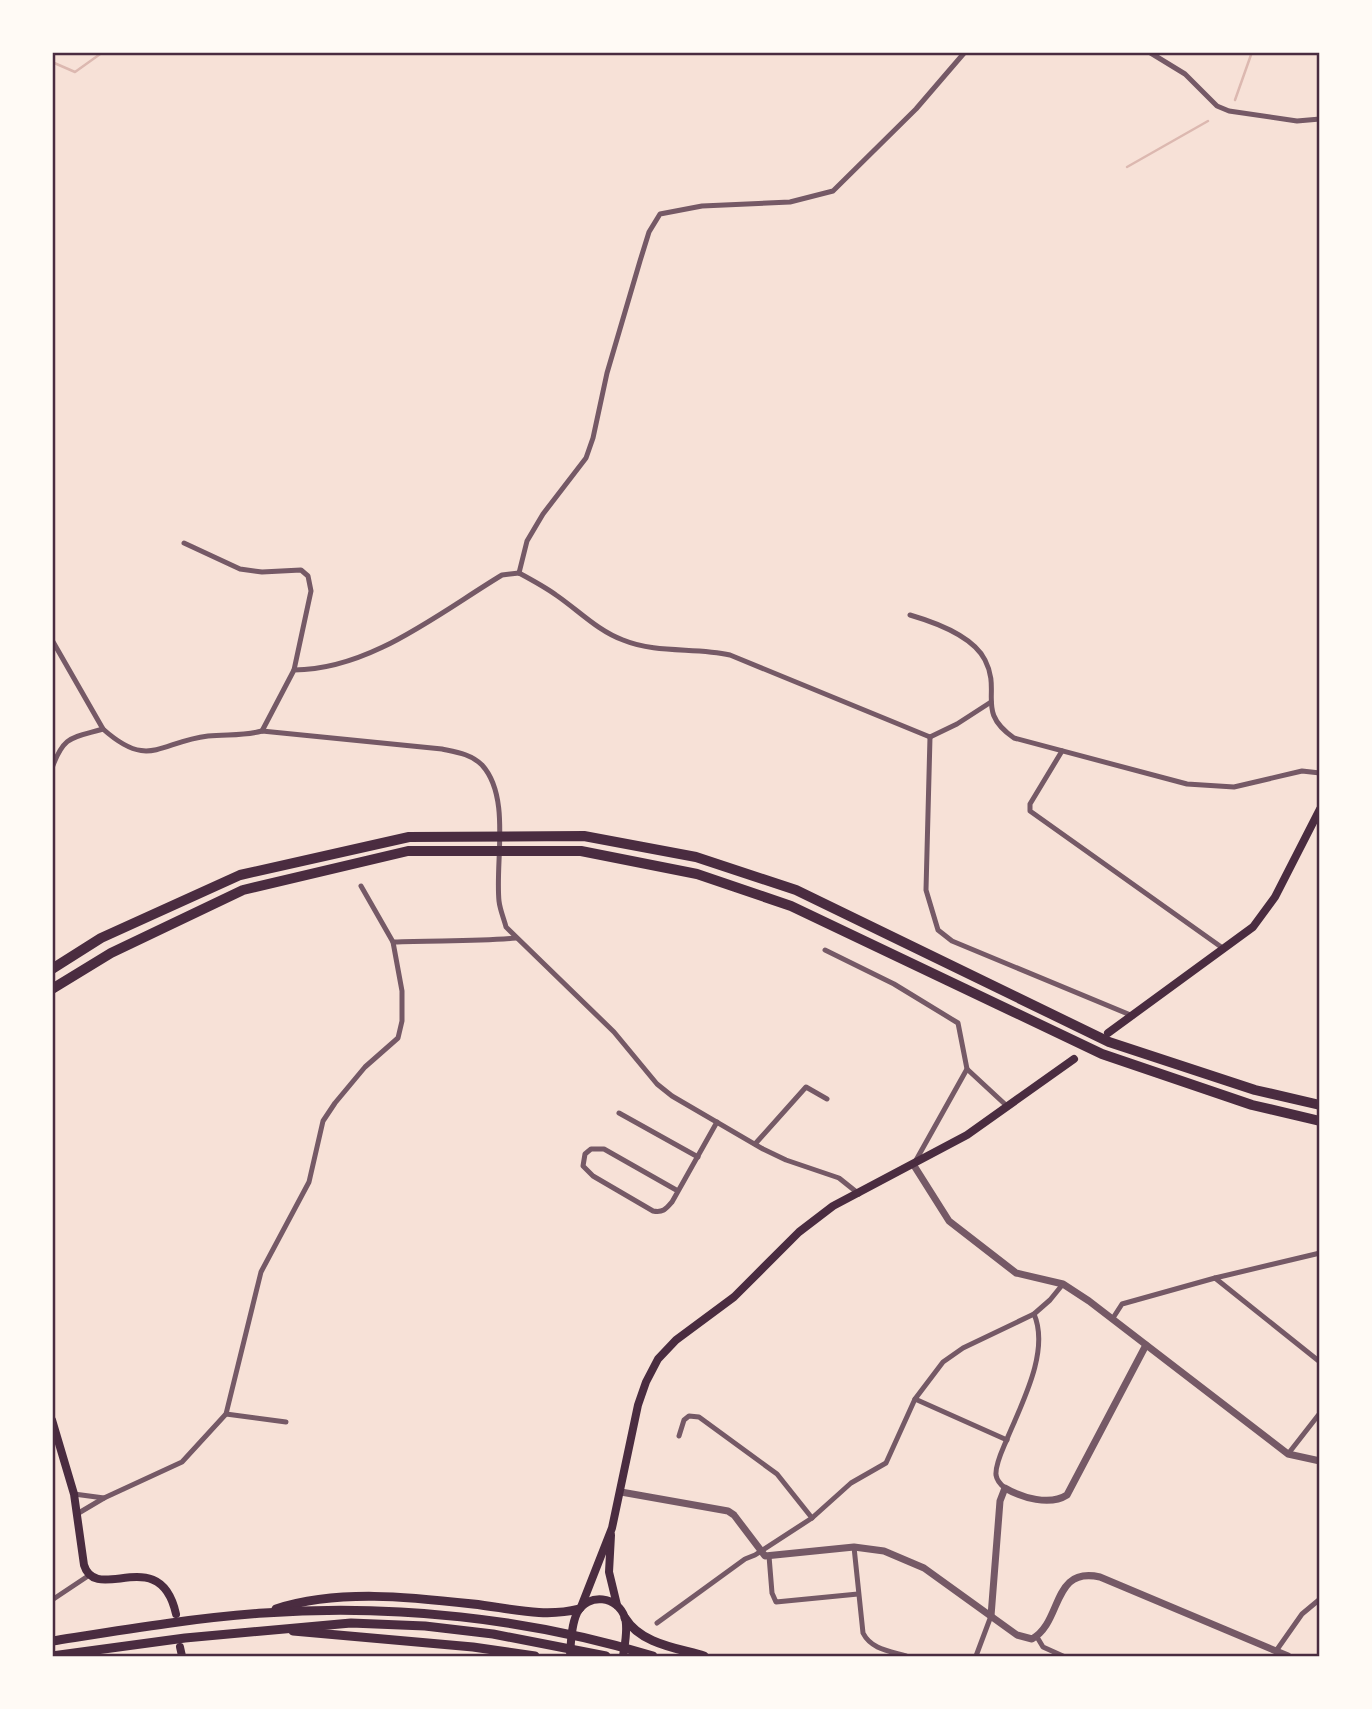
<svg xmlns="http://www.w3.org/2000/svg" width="1372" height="1709" viewBox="0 0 1372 1709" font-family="'Space Grotesk',sans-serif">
	<rect width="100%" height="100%" fill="#f7e1d7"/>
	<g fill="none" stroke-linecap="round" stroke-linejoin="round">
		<g stroke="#dcb8b0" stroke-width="2.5">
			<path d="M52,62L75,72L103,52"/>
			<path d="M1235,100L1252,52"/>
			<path d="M1127,167L1208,121"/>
		</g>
		<g stroke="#755966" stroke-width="5">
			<path d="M1149,52L1185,74L1217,106L1229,111L1297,121L1320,119"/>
			<path d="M184,543L240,569L262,572L301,570L308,576L311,591L294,670"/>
			<path d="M519,573L527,541L543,514L586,458L593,438L607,373L640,261L649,232L660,214L702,206L790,202L833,191L916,109L965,52"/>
			<path d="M519,573C532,580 545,587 556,595C578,610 598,631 623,640C657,654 695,647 730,655L930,737"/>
			<path d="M910,615C934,622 973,636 985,660C1002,693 975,711 1014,738L1187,784L1234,787L1302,771L1320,773"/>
			<path d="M52,640L103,729C149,770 159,742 208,736C227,734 244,736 262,731L442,749C456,752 471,754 482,765C511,797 495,861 499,901C500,910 504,919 506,927L614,1032L657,1084L672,1096L763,1149L786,1160L839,1178L859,1194"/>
			<path d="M262,731L294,670C370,670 439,613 502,575L519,573"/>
			<path d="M930,737L926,890L938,930L952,941L1133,1016"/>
			<path d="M930,737L957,724L991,702"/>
			<path d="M1062,751L1030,804V811L1224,949"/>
			<path d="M52,768C64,735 72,738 103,729"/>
			<path d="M361,886L393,942C434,940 475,942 516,938"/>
			<path d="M825,950L894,984L958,1023L967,1069L915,1162"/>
			<path d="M967,1069L1008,1107"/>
			<path d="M619,1113L698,1157"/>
			<path d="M755,1144L806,1087L827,1099"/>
			<path d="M678,1191L604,1149H591L585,1154L583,1166L593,1176L653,1211C663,1213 666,1209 672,1202L717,1122"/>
			<path d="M1215,1278L1320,1253"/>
			<path d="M1113,1318L1122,1304L1215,1278L1320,1362"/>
			<path d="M915,1399L1007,1440"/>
			<path d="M226,1414L286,1422"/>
			<path d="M679,1436L684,1420L689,1416L699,1417L777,1474L812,1518"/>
			<path d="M1288,1454L1320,1413"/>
			<path d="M1005,1488C1001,1485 997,1481 996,1475C995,1464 1003,1449 1007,1439C1022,1403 1050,1351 1034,1314"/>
			<path d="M74,1494L104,1498L182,1462L226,1414L261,1272L309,1182L323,1121L335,1103L365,1067L398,1038L402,1021V991L393,942"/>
			<path d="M77,1514L104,1498"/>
			<path d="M854,1547L863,1633C871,1649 889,1651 906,1656"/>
			<path d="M769,1556L772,1593L776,1602L858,1594"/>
			<path d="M52,1600L88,1576"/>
			<path d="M657,1623L745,1559L755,1555L812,1518L851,1483L886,1463L915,1399L943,1362L963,1348L1034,1314L1050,1300L1063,1284"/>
			<path d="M1037,1637L1043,1647L1063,1656"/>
			<path d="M1276,1651L1302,1614L1320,1599"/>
			<path d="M976,1656L991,1616"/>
		</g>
		<g stroke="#755966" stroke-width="7">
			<path d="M913,1164L949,1221L1016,1273L1063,1284L1089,1301L1288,1454L1320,1461"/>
			<path d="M621,1492L728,1511L734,1515L765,1556L854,1547L884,1551L924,1568L1017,1635L1032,1639C1063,1622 1051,1566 1100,1577L1288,1656"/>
			<path d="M991,1616L1000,1501L1005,1488C1022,1498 1050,1506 1067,1495L1146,1345"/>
		</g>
		<g stroke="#4a2c40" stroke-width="8">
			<path d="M1108,1033L1253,927L1275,897L1320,809"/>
			<path d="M52,1420L74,1494L84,1565C96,1605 160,1542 176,1614"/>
			<path d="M611,1535L609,1572L617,1605"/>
			<path d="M581,1607L612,1528L638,1405L646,1382L658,1359L676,1340L734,1297L799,1232L833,1206L967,1135L1074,1059"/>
			<path d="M180,1647L182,1656"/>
			<path d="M570,1656C571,1642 571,1626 577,1613C588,1592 618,1596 625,1618C628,1629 625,1645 623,1656"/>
		</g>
		<g stroke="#4a2c40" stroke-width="9">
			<path d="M276,1609C338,1589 410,1597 473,1604C509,1608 543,1618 579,1609"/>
			<path d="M625,1618C641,1644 677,1648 704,1656"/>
			<path d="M293,1631L473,1647L535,1656"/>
			<path d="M52,1641C122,1630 193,1618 264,1613C394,1604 528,1618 653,1656"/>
			<path d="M52,1656L185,1638L351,1623L425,1626L493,1634L606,1656"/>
		</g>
		<g stroke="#4a2c40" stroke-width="10">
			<path d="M52,969L101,938L240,875L409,837L584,836L696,857L796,890L1109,1042L1255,1090L1320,1105"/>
			<path d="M52,989L111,953L243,890L408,851H581L697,874L791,906L1102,1054L1252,1105L1320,1121"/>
		</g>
	</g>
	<rect width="1372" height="1709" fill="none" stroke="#fffaf5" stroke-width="108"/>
	<rect x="54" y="54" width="1264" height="1601" fill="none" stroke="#4a2c40" stroke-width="2.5"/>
</svg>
